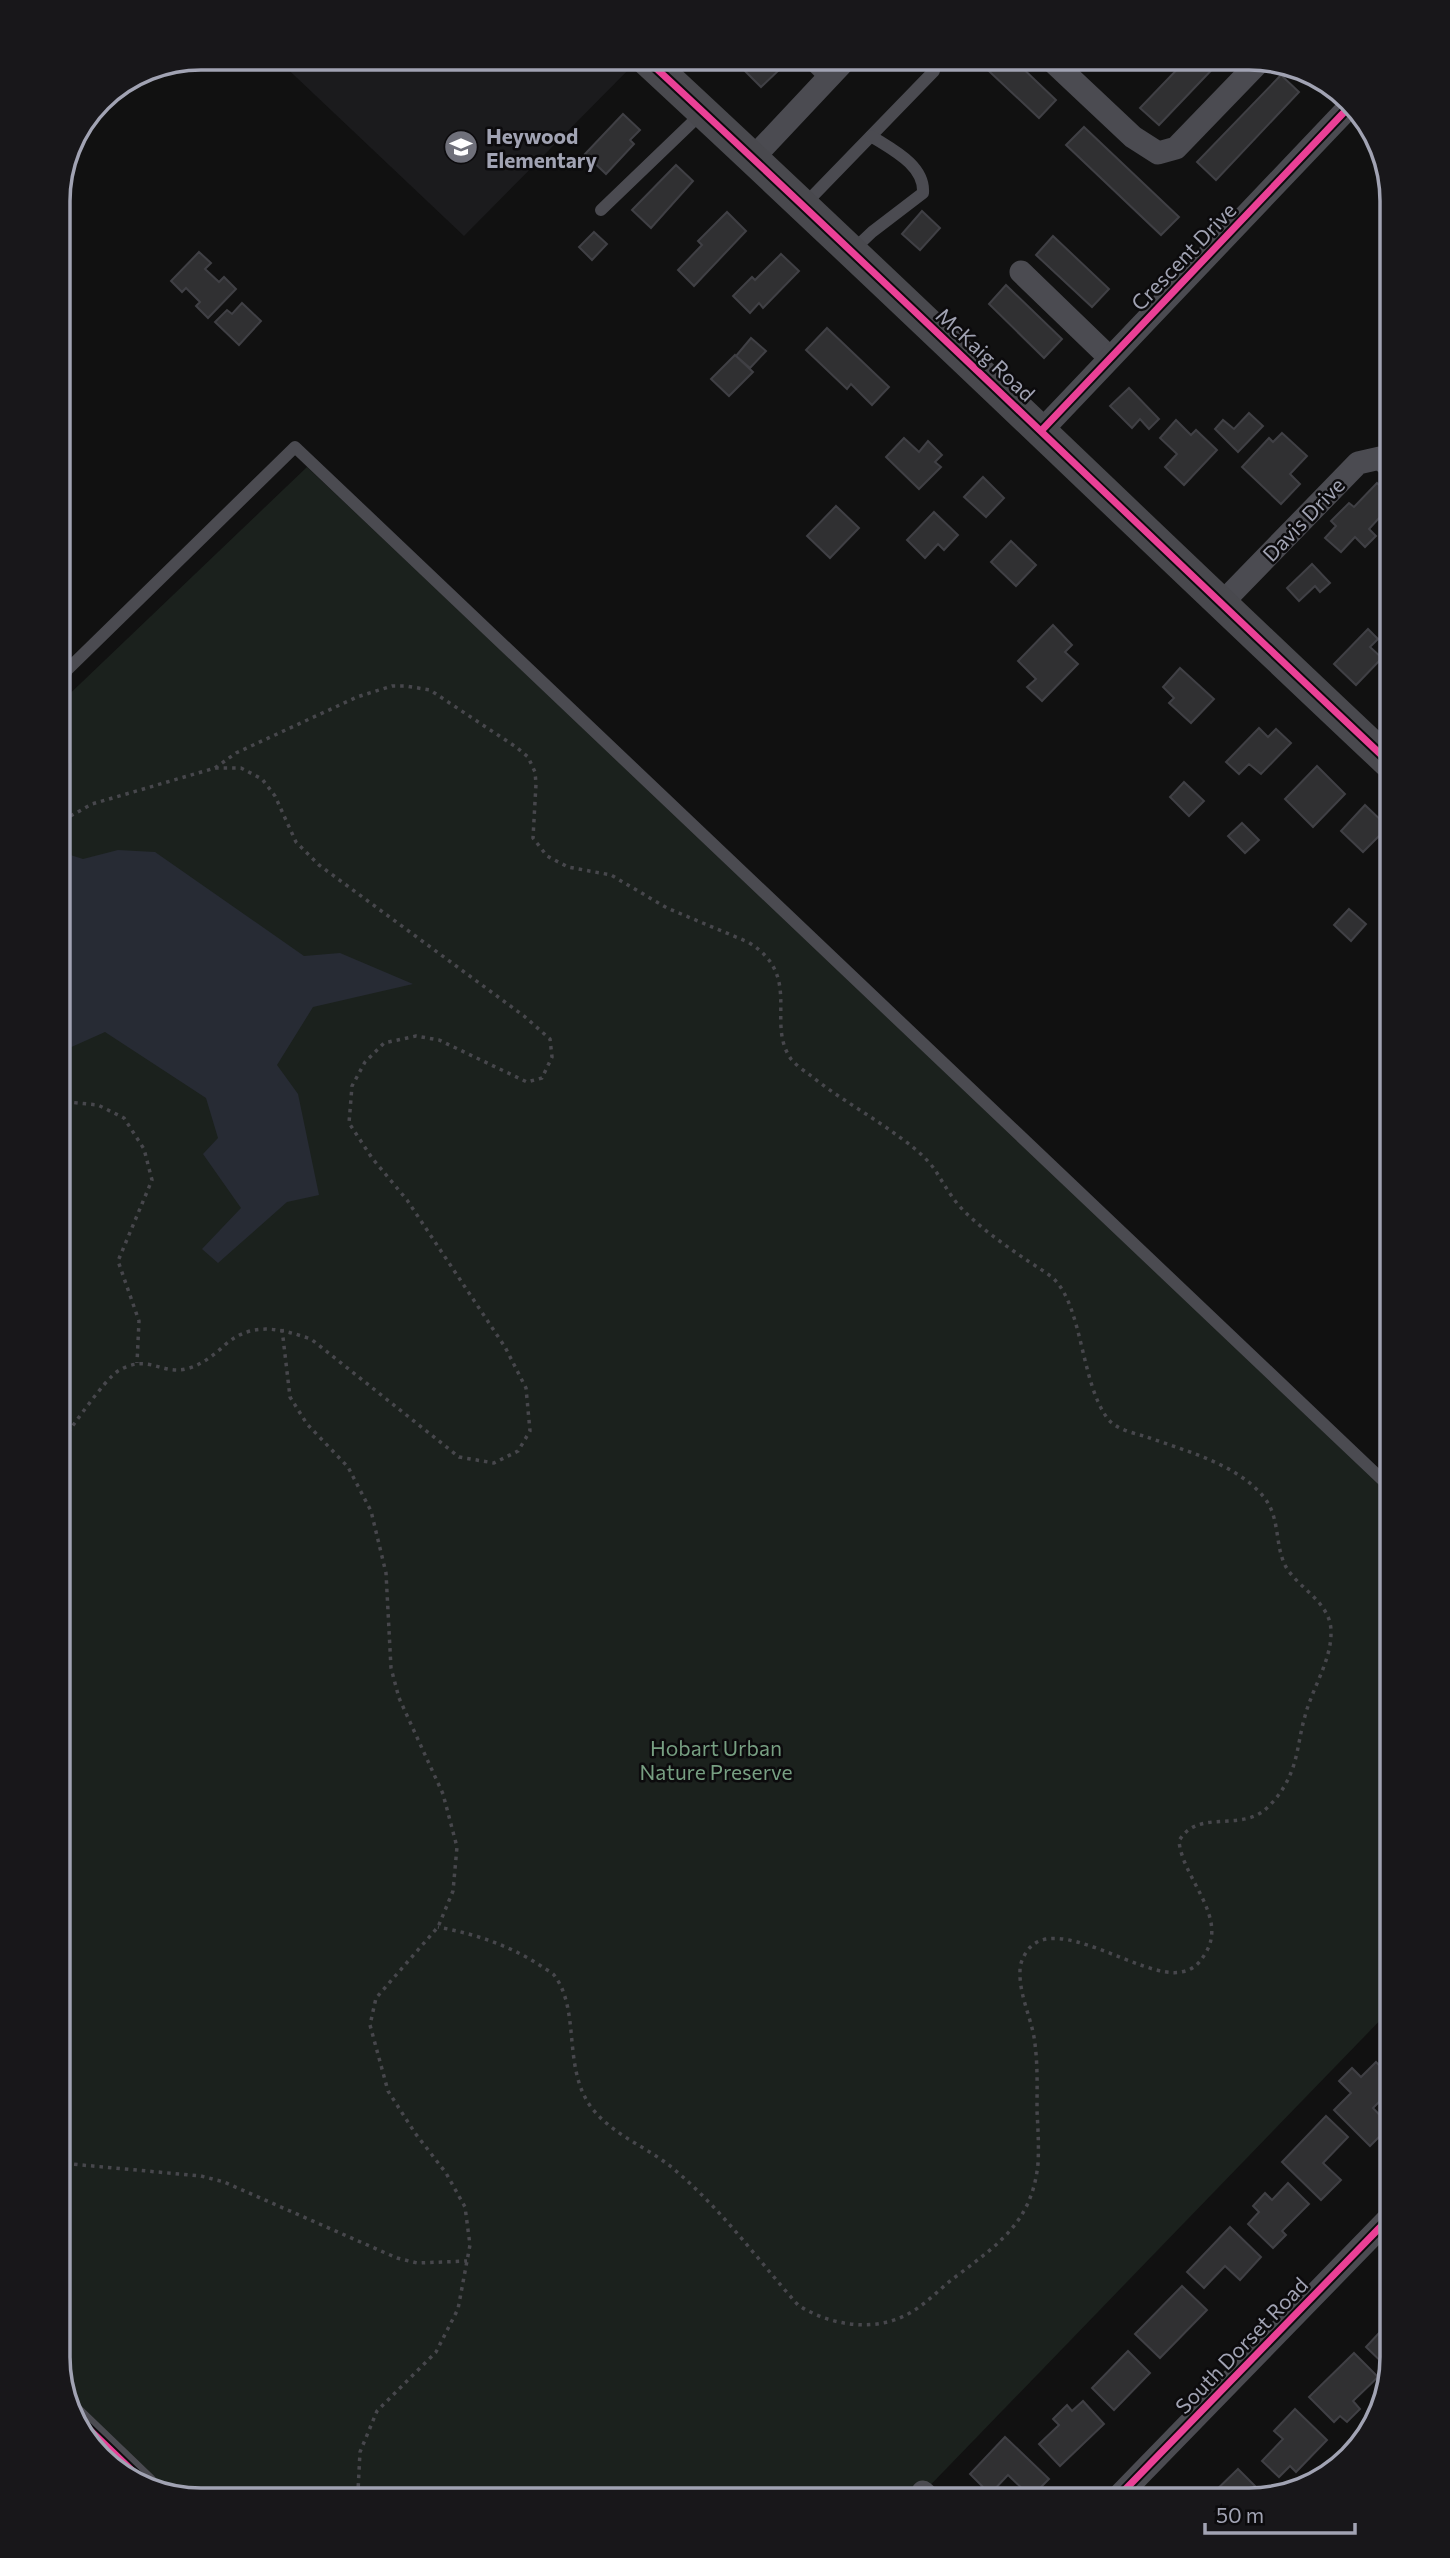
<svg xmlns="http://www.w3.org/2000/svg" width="1450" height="2558" viewBox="0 0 1450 2558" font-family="Commissioner,sans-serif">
	<rect width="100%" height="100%" fill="#111"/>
	<path fill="#1b1b1d" d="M276,58H640L464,236Z"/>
	<path fill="#1b211d" d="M307,467L1392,1491V2008L916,2500H192L121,2476L72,2420L58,2357V705Z"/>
	<path fill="#272b34" d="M118,850L155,852L304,956L340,953L413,984L313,1007L277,1065L298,1094L319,1195L287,1202L218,1263L202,1249L241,1208L203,1154L218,1138L206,1098L105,1032L58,1053V999L62,995L58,965V851L83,859Z"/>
	<g fill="#303032" stroke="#404045" stroke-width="2">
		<path d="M732,58H768L779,70L761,87Z"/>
		<path d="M975,58H1012L1056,100L1039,118Z"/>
		<path d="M1188,58H1223L1159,125L1140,108Z"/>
		<path d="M1281,75L1299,92L1216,180L1197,162Z"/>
		<path d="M623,114L640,130L630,140L634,144L606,174L585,154Z"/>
		<path d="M1084,127L1179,217L1161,235L1066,145Z"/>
		<path d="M676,165L693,181L651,228L632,210Z"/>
		<path d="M922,211L940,228L920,250L902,234Z"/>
		<path d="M727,212L746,231L694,286L678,270L702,245L698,241Z"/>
		<path d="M594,232L607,244L592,260L579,247Z"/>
		<path d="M1053,236L1109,289L1092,307L1036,255Z"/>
		<path d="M199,252L211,263L205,269L219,282L224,277L236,289L208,318L196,306L200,302L186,288L182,292L171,281Z"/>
		<path d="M781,254L799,271L763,308L759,303L750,313L733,296L752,277L755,280Z"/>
		<path d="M1006,285L1062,339L1044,358L989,304Z"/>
		<path d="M242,303L261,321L239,345L215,322L227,310L232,314Z"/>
		<path d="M827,328L889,387L872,405L851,384L847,389L806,350Z"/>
		<path d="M751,338L766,351L750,368L736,356Z"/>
		<path d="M735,355L753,372L729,396L711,379Z"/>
		<path d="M1129,388L1159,419L1149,429L1140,419L1132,428L1110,406Z"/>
		<path d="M1249,413L1263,426L1238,452L1215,429L1223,420L1234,429Z"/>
		<path d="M1176,420L1191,435L1196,430L1217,450L1184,485L1165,467L1177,454L1160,438Z"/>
		<path d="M1282,433L1307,456L1290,474L1300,484L1281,504L1242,467L1269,438L1273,442Z"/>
		<path d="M904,438L919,452L928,441L942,455L935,462L941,467L919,489L886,457Z"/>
		<path d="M983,477L1004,498L986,517L964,497Z"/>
		<path d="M1377,483L1392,498V504L1369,529L1376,536L1365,547L1355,537L1341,552L1325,538L1336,526L1331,521L1349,503L1354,507Z"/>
		<path d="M836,506L859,528L830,558L807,536Z"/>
		<path d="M934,512L958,535L944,550L938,544L925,558L907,540Z"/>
		<path d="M1011,541L1036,565L1016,586L991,562Z"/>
		<path d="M1312,564L1330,583L1320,592L1315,586L1299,601L1287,588Z"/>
		<path d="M1053,625L1072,645L1065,652L1078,664L1042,701L1027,687L1036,679L1018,661Z"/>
		<path d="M1368,629L1378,639L1370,647L1382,658L1356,685L1334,664Z"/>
		<path d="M1180,668L1214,699L1191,723L1169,703L1174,698L1163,687Z"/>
		<path d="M1259,728L1268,737L1276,729L1291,743L1261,774L1249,764L1239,774L1226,762Z"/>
		<path d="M1317,766L1345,794L1313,827L1285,799Z"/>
		<path d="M1184,782L1204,801L1189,816L1170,797Z"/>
		<path d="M1365,805L1388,827L1363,852L1341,831Z"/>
		<path d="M1242,823L1259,840L1245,853L1228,836Z"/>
		<path d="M1392,892V916L1380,905Z"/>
		<path d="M1349,909L1366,924L1351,941L1334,925Z"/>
		<path d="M1376,2062L1392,2078V2089L1373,2108L1390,2126L1370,2146L1334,2110L1351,2093L1339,2081L1352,2068L1361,2077Z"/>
		<path d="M1326,2116L1348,2137L1323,2163L1341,2180L1321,2200L1282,2162Z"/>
		<path d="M1288,2183L1309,2204L1282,2231L1286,2235L1273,2248L1248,2224L1259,2212L1253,2206L1265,2193L1272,2200Z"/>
		<path d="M1230,2227L1261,2257L1240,2280L1225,2266L1204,2288L1187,2272Z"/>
		<path d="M1182,2286L1207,2310L1160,2358L1135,2334Z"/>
		<path d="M1392,2319V2357L1389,2369L1366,2347Z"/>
		<path d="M1128,2351L1150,2373L1114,2410L1092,2388Z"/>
		<path d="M1354,2353L1378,2377L1353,2401L1360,2409L1347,2422L1340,2416L1334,2422L1309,2397Z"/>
		<path d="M1083,2401L1104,2424L1060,2466L1039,2444L1059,2425L1053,2419L1067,2405L1072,2411Z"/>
		<path d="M1295,2409L1327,2440L1296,2472L1290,2466L1279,2477L1262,2461L1283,2439L1274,2431Z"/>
		<path d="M1005,2437L1049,2479L1031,2497L1008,2475L990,2494L970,2474Z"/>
		<path d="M1238,2469L1263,2494L1259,2498L1249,2500H1206Z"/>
	</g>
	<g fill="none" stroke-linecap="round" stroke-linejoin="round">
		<g stroke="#47474c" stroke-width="3.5" stroke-dasharray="3.5 5" stroke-linecap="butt">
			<path d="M215,768L236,753L357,697L392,686H406L430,690L516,747L528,757L535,772L536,784L533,838L547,856L568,867L611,875L667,908L748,942C804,976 765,1022 791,1059C796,1065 804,1071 810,1075C838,1098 870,1115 898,1136C911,1145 926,1157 935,1170C944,1184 952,1199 964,1211C983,1230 1006,1246 1028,1261C1037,1267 1046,1272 1054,1279C1083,1308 1081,1384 1108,1419C1117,1430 1134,1433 1147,1437C1186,1451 1236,1464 1263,1496C1281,1517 1274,1545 1286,1567C1299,1589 1332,1603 1331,1633C1331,1661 1312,1689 1305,1716C1299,1736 1298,1759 1289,1777C1284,1789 1273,1804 1262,1812C1236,1830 1196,1810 1179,1841C1182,1878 1229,1917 1205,1954C1199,1964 1193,1970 1181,1972C1143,1980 1055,1911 1027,1951C1023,1957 1020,1964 1020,1970C1019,1994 1030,2015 1034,2037C1038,2062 1037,2086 1037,2111C1038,2129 1039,2146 1038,2164C1032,2221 1000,2243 958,2275C941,2287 927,2304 908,2314C873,2333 829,2325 798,2305C758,2260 722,2210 676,2171C649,2147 614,2137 591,2107C562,2067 581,2010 554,1975C551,1972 545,1969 541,1966C509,1945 475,1934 438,1927"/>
			<path d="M58,1106L68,1102L98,1105L124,1118L144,1149L152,1180L118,1261L139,1321L137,1363"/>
			<path d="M282,1329L290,1397L307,1424L348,1467L371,1511L386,1573L391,1668L399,1698L443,1794L457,1847L453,1891L438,1927L376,1998L370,2025L388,2091L415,2133L446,2173L465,2207L470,2245L458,2309L436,2352L377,2411L360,2452L358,2491L363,2500"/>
			<path d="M58,1446C71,1429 104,1380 118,1371C148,1353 161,1375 186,1369C202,1365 214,1355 226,1344C253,1321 281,1329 311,1339L459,1457L494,1463L518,1451L530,1431L526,1388L505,1347L407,1200L372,1158L349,1123L352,1086L365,1062L384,1043L416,1036L439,1040L527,1082L542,1078L552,1057L550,1039L524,1016L319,865L296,842L275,796L262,779L241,768H215L92,804L58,823"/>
			<path d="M58,2159L71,2164L201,2176L224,2182L397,2258L417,2263L467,2261"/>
		</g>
		<g stroke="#4b4b51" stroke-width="12">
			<path d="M804,205L934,71L921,58"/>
			<path d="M601,210L703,112"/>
			<path d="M852,251L872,232L923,193C925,165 891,149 871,136"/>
			<path d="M58,690L67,670L295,447L1392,1489"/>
		</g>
		<g stroke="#4b4b51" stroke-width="23">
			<path d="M813,58L830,75"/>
			<path d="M1049,58L1133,137L1158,153L1176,148L1262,59"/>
			<path d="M753,158L847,58"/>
			<path d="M1021,272L1110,358"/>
			<path d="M1042,430L1350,106"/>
			<path d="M1221,604L1358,463L1380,458L1392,469"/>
			<path d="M70,2411L146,2484"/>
			<path d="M923,2492L932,2500"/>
			<path d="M1115,2500L1392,2215"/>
		</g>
		<path stroke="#49494e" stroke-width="32" d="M645,58C897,291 1142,530 1392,765"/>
		<g stroke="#0c0b0d" stroke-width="11">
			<g id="cycleway">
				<path d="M645,58C897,291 1142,530 1392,765"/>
				<path d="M1042,430L1350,106"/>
				<path d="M70,2411L146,2484"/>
				<path d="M1115,2500L1392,2215"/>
			</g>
		</g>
		<use href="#cycleway" stroke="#ea4096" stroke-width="7"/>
	</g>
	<defs>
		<g id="school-disc" transform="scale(1.75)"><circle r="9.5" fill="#6f707a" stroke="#0c0b0d"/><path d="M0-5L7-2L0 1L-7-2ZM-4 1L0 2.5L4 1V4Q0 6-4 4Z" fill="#fff"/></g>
	</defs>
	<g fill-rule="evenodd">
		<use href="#school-disc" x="461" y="147"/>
	</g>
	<g text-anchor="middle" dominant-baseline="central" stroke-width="5" stroke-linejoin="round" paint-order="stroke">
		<g font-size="21" font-weight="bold" fill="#a1a3b3" stroke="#0c0b0d" text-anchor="start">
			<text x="486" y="135">Heywood<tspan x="486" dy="24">Elementary</tspan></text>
		</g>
		<g font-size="21" fill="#a1a3b3" stroke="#0c0b0d">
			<text transform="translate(1183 256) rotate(-46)">Crescent Drive</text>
			<text transform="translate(986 354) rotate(43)">McKaig Road</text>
			<text transform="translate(1303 519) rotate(-46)">Davis Drive</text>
			<text transform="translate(1241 2345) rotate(-46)">South Dorset Road</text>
		</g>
		<g font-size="21" fill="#779f82" stroke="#0c0b0d">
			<text x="716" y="1747">Hobart Urban<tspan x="716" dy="24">Nature Preserve</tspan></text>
		</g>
	</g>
	<path d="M0 0H1450V2558H0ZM201 70H1249A131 131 0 0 1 1380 201V2357A131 131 0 0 1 1249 2488H201A131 131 0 0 1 70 2357V201A131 131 0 0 1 201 70Z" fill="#18171a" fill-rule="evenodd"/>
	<path fill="none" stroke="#a1a3b3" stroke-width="3.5" d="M201 70H1249A131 131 0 0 1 1380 201V2357A131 131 0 0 1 1249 2488H201A131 131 0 0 1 70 2357V201A131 131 0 0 1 201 70Z"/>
	<path d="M1205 2523v10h150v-10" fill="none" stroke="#a1a3b3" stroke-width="3.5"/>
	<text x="1216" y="2523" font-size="21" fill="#a1a3b3" stroke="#0c0b0d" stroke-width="5" paint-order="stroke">50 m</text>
</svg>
